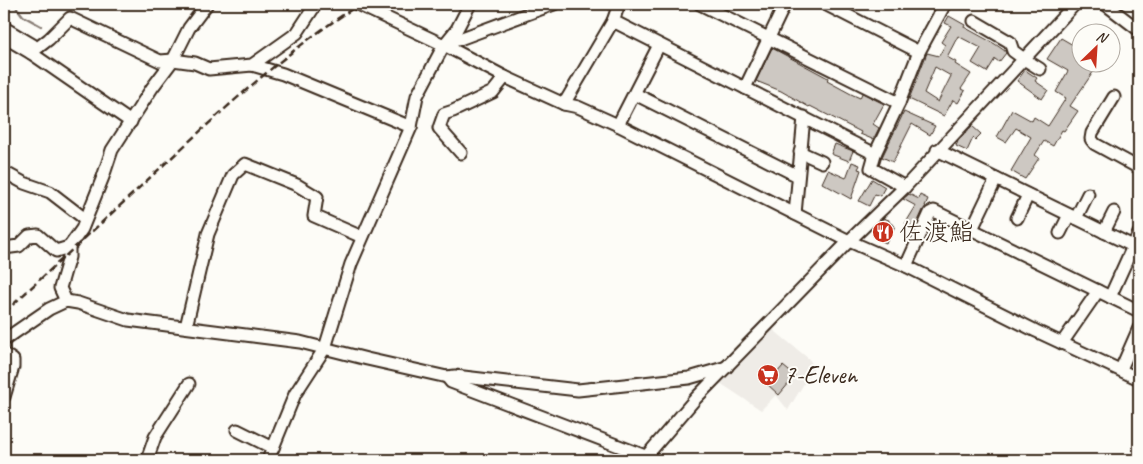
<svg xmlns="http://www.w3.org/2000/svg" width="1143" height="464" viewBox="0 0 1143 464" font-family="Caveat,'Klee One',sans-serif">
	<rect width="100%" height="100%" fill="#fdfcf7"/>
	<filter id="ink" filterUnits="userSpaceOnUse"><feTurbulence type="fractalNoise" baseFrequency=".02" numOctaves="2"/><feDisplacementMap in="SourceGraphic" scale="10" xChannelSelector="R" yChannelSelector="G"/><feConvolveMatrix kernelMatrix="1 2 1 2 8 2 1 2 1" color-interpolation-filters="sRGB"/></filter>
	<g filter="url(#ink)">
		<path fill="#efece7" d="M771,328L809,359L814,367L788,410L776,395L761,410L720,383Z"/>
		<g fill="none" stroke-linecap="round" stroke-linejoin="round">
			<path stroke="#887d74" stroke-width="2.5" d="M14,4L23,16L41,26"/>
		</g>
		<g fill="#cdc8c2" stroke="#3b2a1e" fill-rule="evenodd">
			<path d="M949,16L965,25L964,27L995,44L1005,51L1006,53L999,62L995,59L987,72L972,63L981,48L958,36L947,57L956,62L955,64L971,74L961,89L965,91L958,103L953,100L944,116L909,99L927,53L939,56L945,45L941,42L951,26L945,23ZM935,67L951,76L938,102L924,93Z"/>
			<path d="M1061,38L1080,49V62H1100L1070,106L1078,111L1064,131L1062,130L1053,146L1044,141L1035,155L1039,158L1025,179L1011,171L1031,137L1016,128L1006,142L997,137L1012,110L1032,121L1034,117L1048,126L1066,98L1056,92L1068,71L1047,59Z"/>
			<path d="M772,48L828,78L827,81L851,94L860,98L862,93L884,104L873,124L879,128L874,138L872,139L860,134L861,132L810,106L809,107L781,91L756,81Z"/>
			<path d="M1025,70L1037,78L1035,81L1048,90L1042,99L1017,81Z"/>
			<path d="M904,112L935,126L930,135L912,124L893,162L882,157Z"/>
			<path d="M972,126L981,134L975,140L973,138L967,151L956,146L958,141Z"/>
			<path d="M835,144L853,151L849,161L831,154Z"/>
			<path d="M852,162L860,165L858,169L861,170L851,199L822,183L828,170L846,178Z"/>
			<path d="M872,179L885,187L880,196L875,194L869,206L859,201Z"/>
			<path d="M909,194L919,199L920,195L928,199L925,206H926L923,210L915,228L905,224L916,206L903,199Z"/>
			<path d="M883,218L889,220V222L895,226L886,243L874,237Z"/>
			<path d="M783,366L795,376L779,395L767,384Z"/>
		</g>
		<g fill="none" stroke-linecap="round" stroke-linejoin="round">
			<g stroke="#3b2a1e" stroke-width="15">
				<g id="minor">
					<path d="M357,4L444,45L505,77L564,104L578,107L618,125L849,241L906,266L1036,331L1139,379"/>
					<path d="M700,4L899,103"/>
					<path d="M825,4L919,52"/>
					<path d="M1105,4L1139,30"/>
					<path d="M613,21L875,154"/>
					<path d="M974,21L1010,42L1013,51L1024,59L1040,69"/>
					<path d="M4,26L6,29L33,45"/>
					<path d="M4,37L31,53L131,122"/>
					<path d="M446,44L554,4"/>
					<path d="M31,53L49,39L70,18L160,61L173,60L195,63L209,69L252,65L297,33L316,4"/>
					<path d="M252,65L283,74L411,127"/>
					<path d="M745,88L785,4"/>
					<path d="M635,94L798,176"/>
					<path d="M1114,97L1092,133L1091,139L1095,144L1139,168"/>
					<path d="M564,104L613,21L619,4"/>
					<path d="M618,125L659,45"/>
					<path d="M937,150L1139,249"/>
					<path d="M800,152L822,162"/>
					<path d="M461,153L439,128L444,114L453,111L493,92L505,77"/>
					<path d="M4,172L24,183L50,192L85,219"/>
					<path d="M905,187L871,168L875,154L899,103L919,52L945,4"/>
					<path d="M795,214L804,117"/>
					<path d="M1017,218L1028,195"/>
					<path d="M1076,218L1088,194"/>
					<path d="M972,229L996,179"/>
					<path d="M1104,232L1114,212"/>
					<path d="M1060,233L1069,215"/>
					<path d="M4,248L19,246L29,236L38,235L56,251L69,247"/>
					<path d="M906,266L930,213L934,211L1139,311"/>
					<path d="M1110,297L1139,233"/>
					<path d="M66,301L60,288L69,257V247L82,229L103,177L112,150L152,88L173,60L189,28L207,4"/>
					<path d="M186,327L208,234L233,175L245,164L297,185L317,197L314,216L362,237"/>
					<path d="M4,340L49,309L66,301L78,303L128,320L300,342L367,359L447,377L455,376L578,390L689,378L727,367"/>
					<path d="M1062,343L1098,291"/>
					<path d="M4,354L13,360V367L4,397"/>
					<path d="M1121,369L1139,328"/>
					<path d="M447,377L451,382L645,456"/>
					<path d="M237,430L273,448"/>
					<path d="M147,460L155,437L189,384"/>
					<path d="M268,460L295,394L325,348L351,264L411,127L417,96L444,45L457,29L470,4"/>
					<path d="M643,460L696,398L849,241L905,187L1075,4"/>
				</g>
			</g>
			<use href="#minor" stroke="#fdfcf7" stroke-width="11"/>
			<path stroke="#3b2a1e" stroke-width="2.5" stroke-dasharray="8 4" stroke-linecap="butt" d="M4,313C54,266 106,219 156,172C221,112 285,51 360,4"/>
		</g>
	</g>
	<defs>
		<g id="restaurant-disc" transform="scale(1.125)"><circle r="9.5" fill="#c8321e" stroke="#fdfcf7"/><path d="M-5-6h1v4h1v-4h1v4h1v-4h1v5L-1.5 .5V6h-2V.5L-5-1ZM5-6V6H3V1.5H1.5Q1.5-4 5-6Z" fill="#fff"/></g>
		<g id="supermarket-disc" transform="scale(1.125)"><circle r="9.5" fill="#c8321e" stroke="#fdfcf7"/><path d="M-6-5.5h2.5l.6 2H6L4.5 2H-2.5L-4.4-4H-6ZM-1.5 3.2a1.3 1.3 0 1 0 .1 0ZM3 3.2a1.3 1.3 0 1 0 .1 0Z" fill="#fff"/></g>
	</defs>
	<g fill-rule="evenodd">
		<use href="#restaurant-disc" x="883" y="232"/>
		<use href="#supermarket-disc" x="768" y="375"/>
	</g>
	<g text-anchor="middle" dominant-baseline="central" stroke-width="4" stroke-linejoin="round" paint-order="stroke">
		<g font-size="25" fill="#3b2a1e" stroke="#fdfcf7" text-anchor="start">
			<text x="899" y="232">佐渡鮨</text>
			<text x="784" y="375">7-Eleven</text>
		</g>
	</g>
	<rect width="1143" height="464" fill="none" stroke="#fdfcf7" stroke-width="20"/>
	<rect x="10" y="10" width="1123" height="444" fill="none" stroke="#3b2a1e" stroke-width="2" filter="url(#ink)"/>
	<g transform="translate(1096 48) rotate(25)"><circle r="24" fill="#fdfcf7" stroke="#afa8a0"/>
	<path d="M0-4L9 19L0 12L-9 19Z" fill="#c8321e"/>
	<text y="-8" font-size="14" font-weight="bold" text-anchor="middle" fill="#3b2a1e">N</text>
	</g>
</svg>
